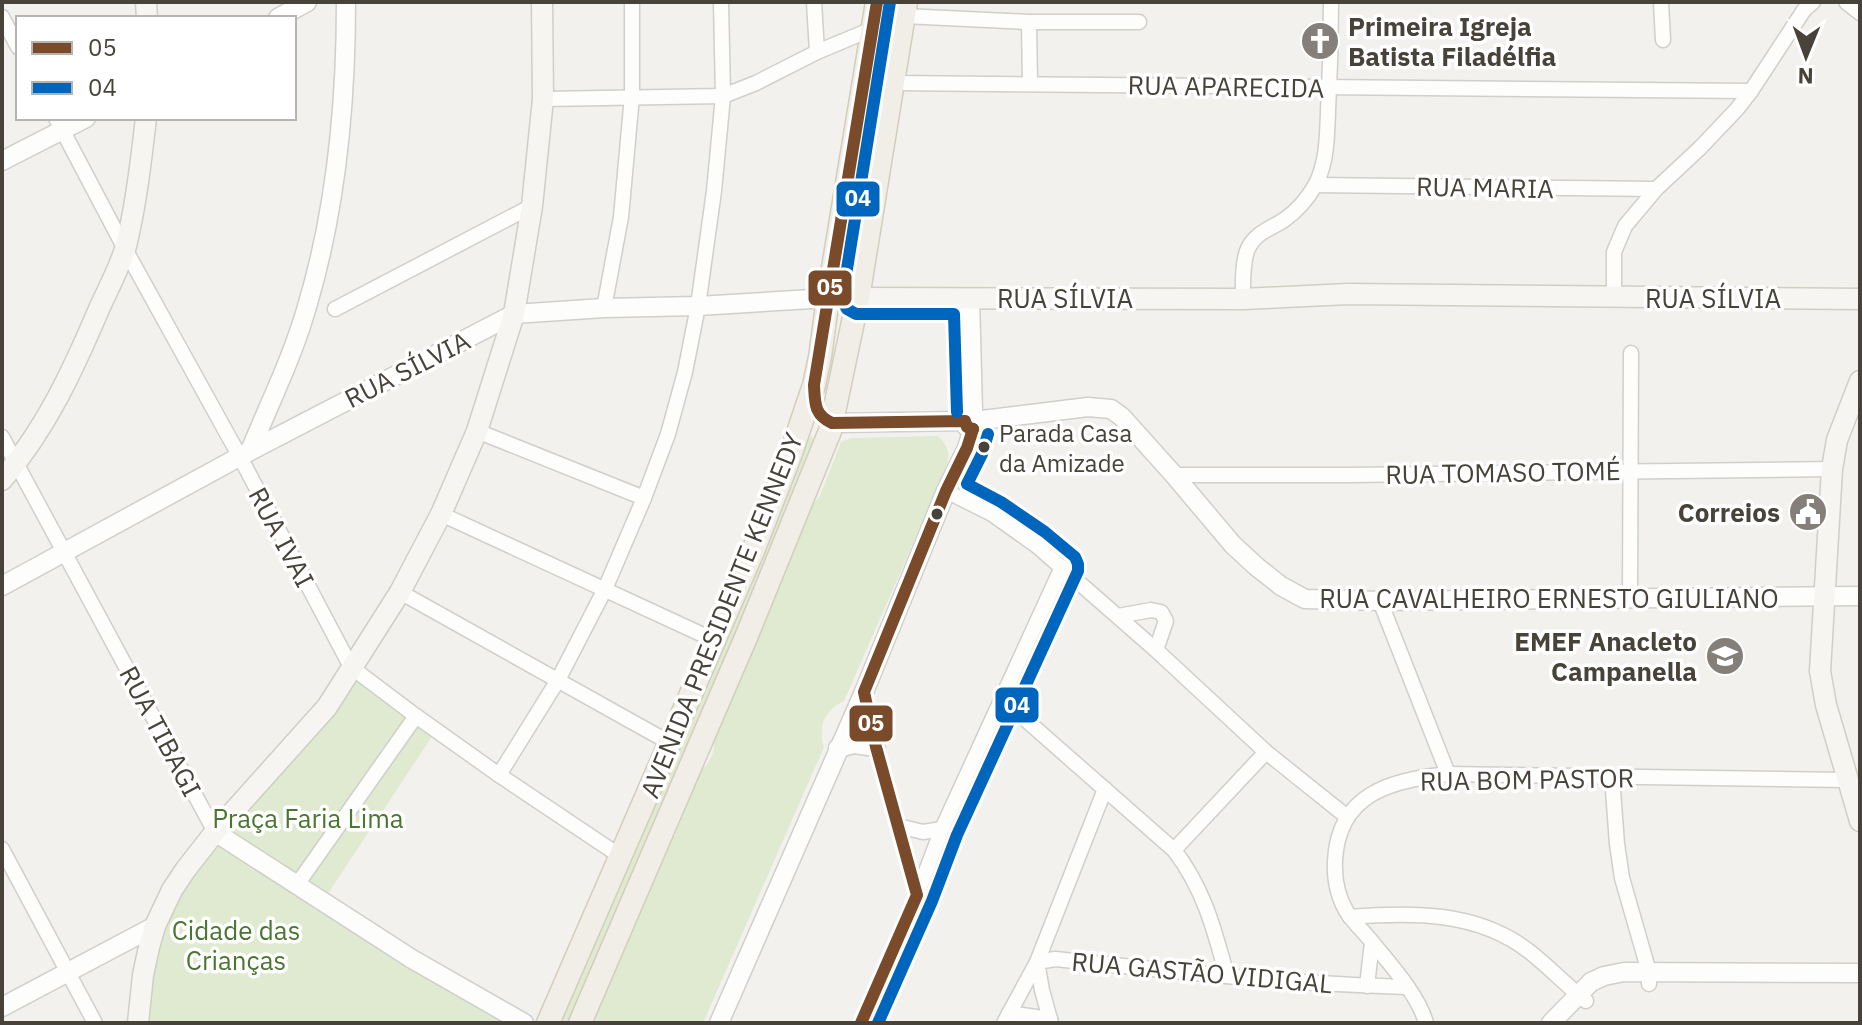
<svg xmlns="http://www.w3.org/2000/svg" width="1862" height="1025" viewBox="0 0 1862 1025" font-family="'IBM Plex Sans',sans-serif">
	<rect width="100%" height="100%" fill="#f2f1ee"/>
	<g fill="#dfead0">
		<path d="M885,2H897L850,287C845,291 842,290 838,287Z"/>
		<path d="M812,436L815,443L574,1023H556L805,442Z"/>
		<path d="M938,436C956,454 947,463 939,484L844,701C825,710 817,726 824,747L703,1023H593L658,870V862L666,838L675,835L700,771C710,764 715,752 714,741L813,504L820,496L841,442L851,438Z"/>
		<path d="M353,677L433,735L325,898L218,833Z"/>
		<path d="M214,839L506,1023H142L161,919Z"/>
	</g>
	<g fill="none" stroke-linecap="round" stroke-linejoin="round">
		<g stroke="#d0cfcb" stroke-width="17">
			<g id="minor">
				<path d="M814,2L817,52"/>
				<path d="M1661,2L1663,40"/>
				<path d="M1846,2L1860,13"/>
				<path d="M904,16L1029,22H1139"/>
				<path d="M2,17L18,47"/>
				<path d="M1029,22L1030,83"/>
				<path d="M893,83L1751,91"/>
				<path d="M543,99L723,96L756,83L817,52L872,29"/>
				<path d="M56,118L125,249L240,457L351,667L416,716L499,775L620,856"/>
				<path d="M1315,185L1656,189"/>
				<path d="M1614,297V252L1625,226L1656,189L1700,148L1737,109L1751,91L1804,10L1813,2"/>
				<path d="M1243,299C1243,284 1242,266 1247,251C1254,233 1270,229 1284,220C1297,211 1308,198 1316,184C1327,161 1327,137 1328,112C1330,75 1331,39 1331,2"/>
				<path d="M604,308L621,217L632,96V2"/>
				<path d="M335,309L532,206"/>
				<path d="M477,431L644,498"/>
				<path d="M2,437L215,832"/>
				<path d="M1174,475H1349L1832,469"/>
				<path d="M946,491L992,514L1037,546L1156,650L1266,752L1346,816"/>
				<path d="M441,514L714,640"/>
				<path d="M400,592L670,743"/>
				<path d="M1630,597L1631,353"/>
				<path d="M1380,601L1448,774"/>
				<path d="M1118,616L1151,610L1161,612L1166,621L1156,650"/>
				<path d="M864,692L876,747L917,894"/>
				<path d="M1002,699L1174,850C1204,889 1214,929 1227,976"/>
				<path d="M499,775L558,680L605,589L644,498L668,434L685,372L698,306L714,191L723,96L721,2"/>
				<path d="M1612,777L1617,844L1622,878L1649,972V984"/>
				<path d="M898,826L923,832L942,829"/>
				<path d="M2,849L95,1023"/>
				<path d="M1174,850L1266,752"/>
				<path d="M296,886L416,716"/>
				<path d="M1350,917C1412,912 1478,911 1530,952C1549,967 1567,986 1586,1001"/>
				<path d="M1367,986L1372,942"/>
				<path d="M1009,1013L1050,1019"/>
				<path d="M861,1023L917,895L942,829L1062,567"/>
				<path d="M1004,1023L1037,962L1105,789"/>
				<path d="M1051,1023L1042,990L1037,962L1055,959C1172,971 1290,984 1407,987"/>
				<path d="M1426,1023C1419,996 1390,964 1372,942C1364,932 1355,924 1348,914C1338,898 1334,880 1335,861C1338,793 1392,780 1448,774L1847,780"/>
			</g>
		</g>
		<g stroke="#d0cfcb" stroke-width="21">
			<g id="tertiary">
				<path d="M278,18L307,2"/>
				<path d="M2,161L86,118"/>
				<path d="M970,298L973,412"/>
				<path d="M982,420L1088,407L1111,409L1122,417L1174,475L1233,545L1257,567L1281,586L1305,599L1380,601L1860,596"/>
				<path d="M832,423L965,421L967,427L973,429"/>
				<path d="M250,451C270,402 294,354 308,303C337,205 346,104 346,2"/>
				<path d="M2,586L250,451L514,314L604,308L698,306L828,298H858"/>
				<path d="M838,748L854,744L876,747"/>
				<path d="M215,832L412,959L524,1023"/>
				<path d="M2,1007L155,926"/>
				<path d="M719,1023L864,692L946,491L967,448L973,429"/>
				<path d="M1551,1023L1591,982L1604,976L1624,972L1860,973"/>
			</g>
		</g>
		<g stroke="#d0cec5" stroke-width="23">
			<g id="secondary">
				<path d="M146,2L147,18"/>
				<path d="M858,298L1243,299L1348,294L1860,299"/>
				<path d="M1860,381L1837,440L1832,469L1820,671L1826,705L1860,821"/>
				<path d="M2,480C46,429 73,370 99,309C108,289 120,267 126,246C136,205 141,161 146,118"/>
				<path d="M138,1023L143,975L149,947L155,926L172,890L186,869L215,832L327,707L400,592L441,514L477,431L514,314L532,206L543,99L542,2"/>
			</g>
		</g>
		<g stroke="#d3cdbd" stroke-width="25">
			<g id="primary">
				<path d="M548,1023L753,551L790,456L814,385L820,357L828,298L877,2"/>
				<path d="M580,1023L747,635L830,431L858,298L906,2"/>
			</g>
		</g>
		<use href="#minor" stroke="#fdfdfc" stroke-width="14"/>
		<use href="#tertiary" stroke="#fdfdfc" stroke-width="18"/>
		<use href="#secondary" stroke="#f6f5f1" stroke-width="20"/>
		<use href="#primary" stroke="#f0eee6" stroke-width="22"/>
		<g stroke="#fff" stroke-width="18">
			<g id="bus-1">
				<path d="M877,2L814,385C815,403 814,415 832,423L965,421L967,427L973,429"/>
				<path d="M861,1023L917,895L876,747L864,692L946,491L967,448L973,429"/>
			</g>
		</g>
		<g stroke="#fff" stroke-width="18">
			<g id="bus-2">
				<path d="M890,2L842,300L847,309L856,314H954L957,412"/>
				<path d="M878,1023L932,901L957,835L1078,571V564L1075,557L1045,532L1001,502L967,484L982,454L988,434"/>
			</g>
		</g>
		<use href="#bus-1" stroke="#7a4b2a" stroke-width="12"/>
		<use href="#bus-2" stroke="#0065bd" stroke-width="12"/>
	</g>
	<defs>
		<g id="church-disc" transform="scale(2)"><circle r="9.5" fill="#848079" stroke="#fff"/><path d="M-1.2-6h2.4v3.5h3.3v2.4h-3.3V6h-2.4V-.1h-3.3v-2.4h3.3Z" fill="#fff"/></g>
		<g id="civic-disc" transform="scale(2)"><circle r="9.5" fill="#848079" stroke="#fff"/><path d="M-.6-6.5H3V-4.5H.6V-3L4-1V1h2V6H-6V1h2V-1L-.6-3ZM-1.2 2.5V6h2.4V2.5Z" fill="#fff"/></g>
		<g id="school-disc" transform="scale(2)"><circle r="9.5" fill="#848079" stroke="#fff"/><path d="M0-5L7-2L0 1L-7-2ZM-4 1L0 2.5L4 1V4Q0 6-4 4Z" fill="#fff"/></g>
	</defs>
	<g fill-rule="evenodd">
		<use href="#church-disc" x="1320" y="41"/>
		<use href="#civic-disc" x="1808" y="512"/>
		<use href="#school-disc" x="1725" y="656"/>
	</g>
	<g fill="#48433a" stroke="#fff" stroke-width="3">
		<circle cx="984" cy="447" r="7"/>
		<circle cx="937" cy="514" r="7"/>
	</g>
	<g text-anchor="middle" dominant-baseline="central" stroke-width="7" stroke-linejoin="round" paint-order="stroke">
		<g font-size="24" fill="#48433a" stroke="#fff" text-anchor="start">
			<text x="999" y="433">Parada Casa<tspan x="999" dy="30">da Amizade</tspan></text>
		</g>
		<g font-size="26" font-weight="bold" fill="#48433a" stroke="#fff" text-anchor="end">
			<text x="1348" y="26" text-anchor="start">Primeira Igreja<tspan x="1348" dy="30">Batista Filadélfia</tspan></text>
			<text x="1780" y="512">Correios</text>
			<text x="1697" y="641">EMEF Anacleto<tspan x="1697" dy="30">Campanella</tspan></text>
		</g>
		<g font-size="26" fill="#48433a" stroke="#fff">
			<text transform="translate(1226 86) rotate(1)">RUA APARECIDA</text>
			<text transform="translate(1485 187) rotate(1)">RUA MARIA</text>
			<text x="1065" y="298">RUA SÍLVIA</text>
			<text x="1713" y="298">RUA SÍLVIA</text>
			<text transform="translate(407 369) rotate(-27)">RUA SÍLVIA</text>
			<text transform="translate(1503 472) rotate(-1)">RUA TOMASO TOMÉ</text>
			<text transform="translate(282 537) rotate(62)">RUA IVAI</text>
			<text x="1549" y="598">RUA CAVALHEIRO ERNESTO GIULIANO</text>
			<text transform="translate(721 615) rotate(-68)">AVENIDA PRESIDENTE KENNEDY</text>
			<text transform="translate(161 731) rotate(62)">RUA TIBAGI</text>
			<text transform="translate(1527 779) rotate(-1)">RUA BOM PASTOR</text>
			<text transform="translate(1202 972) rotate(5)">RUA GASTÃO VIDIGAL</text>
		</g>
		<g font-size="26" fill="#4a7631" stroke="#fff">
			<text x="308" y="818">Praça Faria Lima</text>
			<text x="236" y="930">Cidade das<tspan x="236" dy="30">Crianças</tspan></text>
		</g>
	</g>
	<g stroke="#fff" stroke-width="3">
		<rect x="835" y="180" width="46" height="38" rx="8" fill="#0065bd"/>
		<rect x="807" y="269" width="46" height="38" rx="8" fill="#7a4b2a"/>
		<rect x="994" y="686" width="46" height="38" rx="8" fill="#0065bd"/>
		<rect x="848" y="704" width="46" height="39" rx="8" fill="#7a4b2a"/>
	</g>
	<g font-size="22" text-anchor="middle" font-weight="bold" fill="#fff">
		<text x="858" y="206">04</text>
		<text x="830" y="295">05</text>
		<text x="1017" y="713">04</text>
		<text x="871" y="731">05</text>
	</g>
	<rect width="1862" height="1025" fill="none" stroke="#48433a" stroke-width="8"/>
	<rect x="16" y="16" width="280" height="104" fill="#ffffff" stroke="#b6b4b0" stroke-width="2"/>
	<rect x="32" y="42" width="40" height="12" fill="#7a4b2a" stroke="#b6b4b0" stroke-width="2"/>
	<text x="88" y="56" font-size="24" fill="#48433a">05</text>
	<rect x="32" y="82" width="40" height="12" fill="#0065bd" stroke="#b6b4b0" stroke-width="2"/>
	<text x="88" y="96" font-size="24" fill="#48433a">04</text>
	<g transform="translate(1806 56) rotate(181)" stroke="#ffffff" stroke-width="6" paint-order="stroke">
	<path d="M0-6L14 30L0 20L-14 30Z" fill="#48433a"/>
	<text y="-12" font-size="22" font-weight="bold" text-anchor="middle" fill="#48433a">N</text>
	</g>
</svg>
